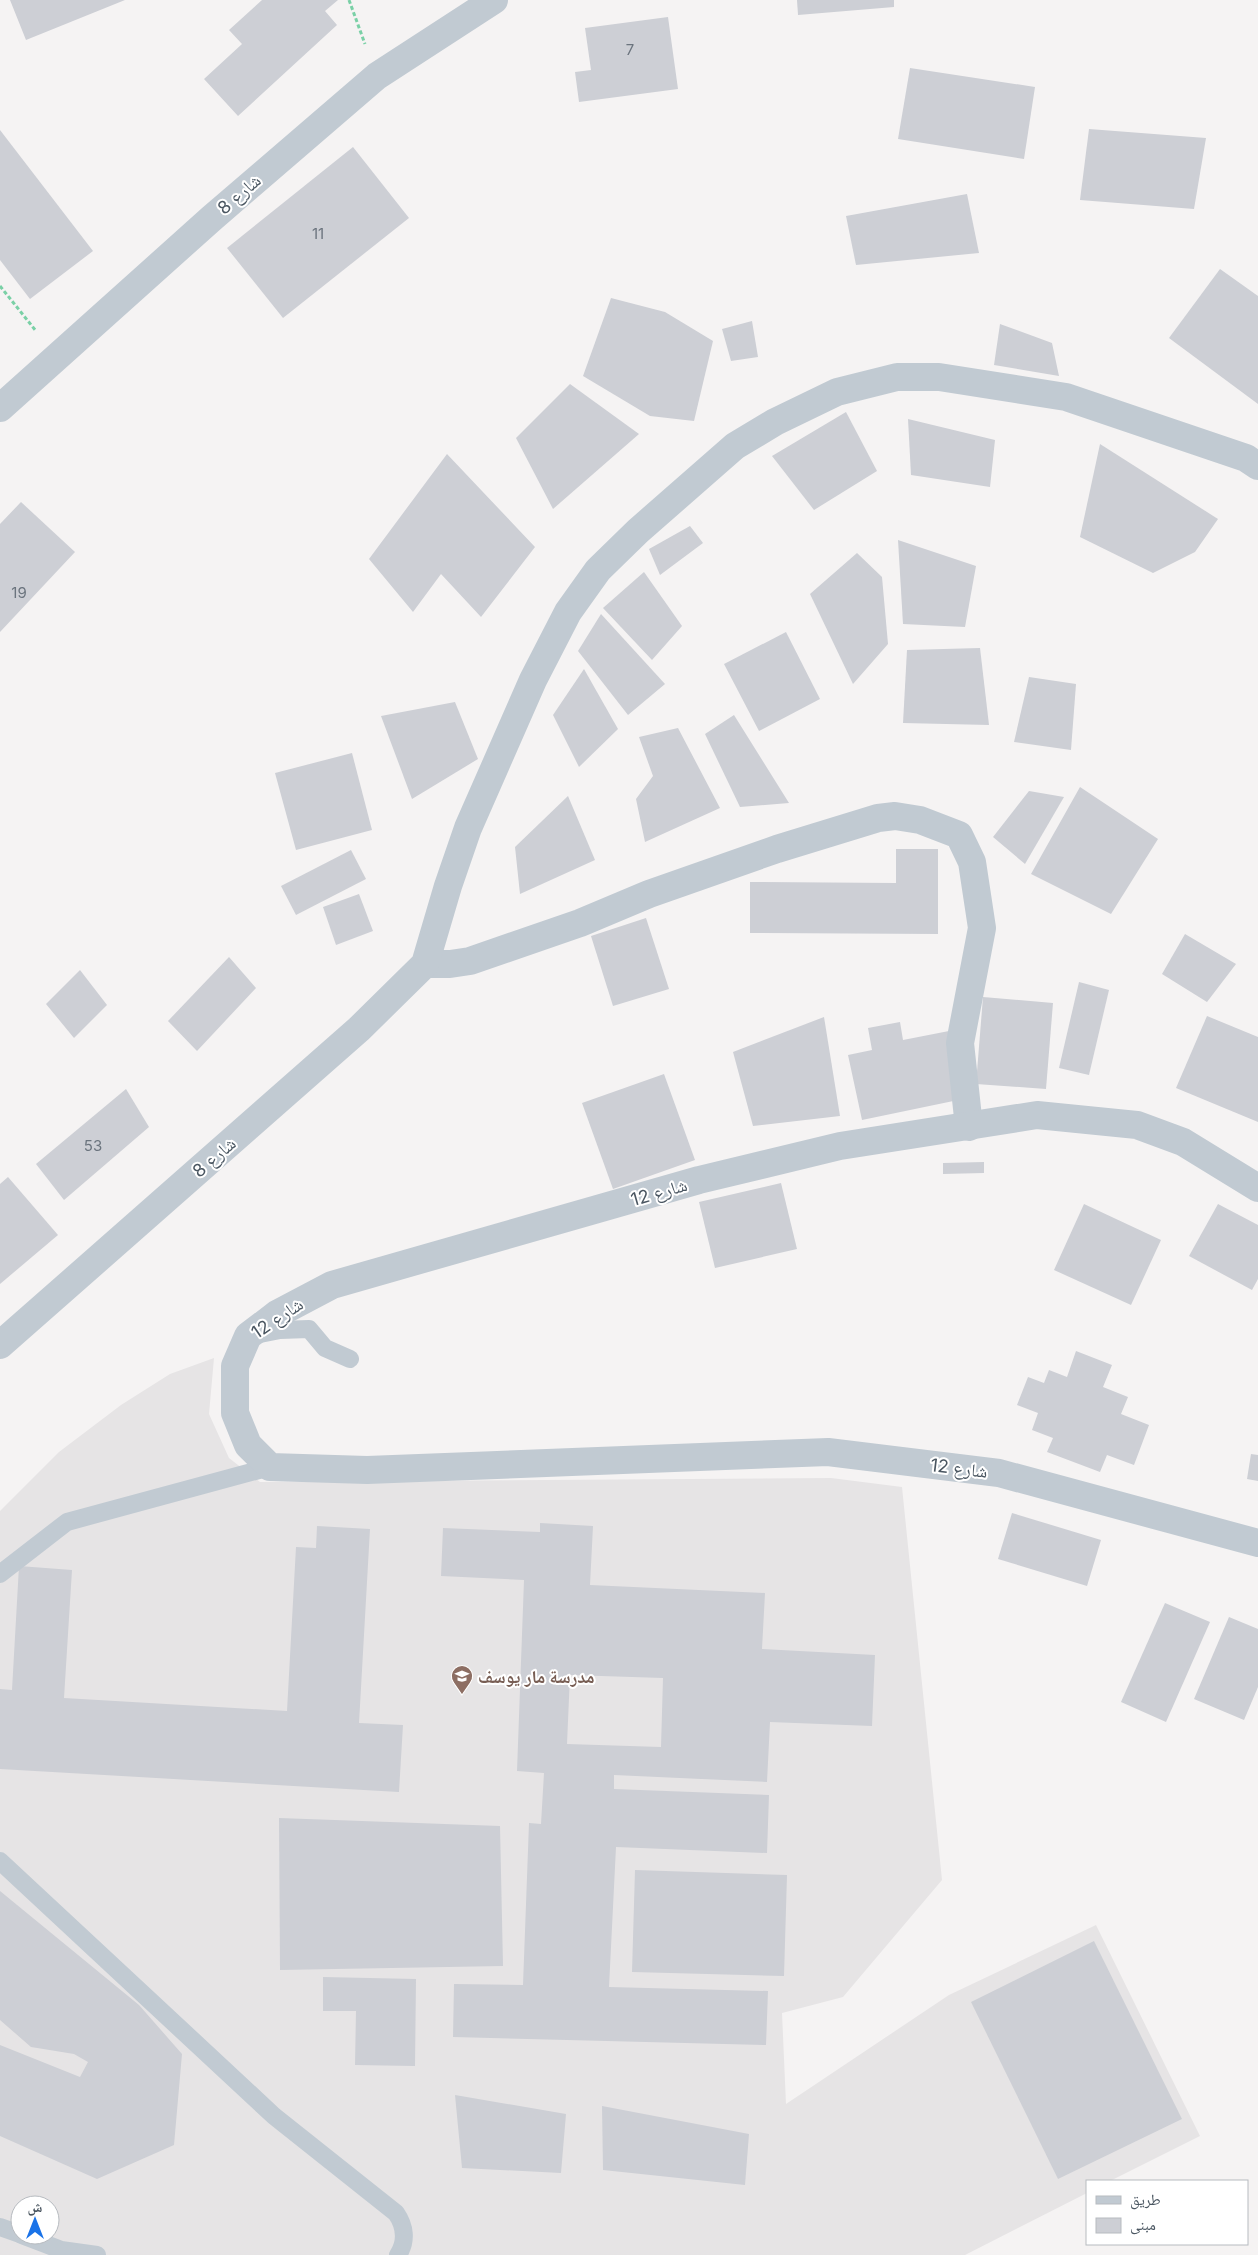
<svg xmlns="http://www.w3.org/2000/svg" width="1258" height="2255" viewBox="0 0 1258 2255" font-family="Inter,'Noto Naskh Arabic',sans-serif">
	<rect width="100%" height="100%" fill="#f5f3f3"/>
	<path fill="#e6e4e5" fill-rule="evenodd" d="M214,1358L209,1414L229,1458L260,1482L831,1478L902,1487L942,1880L843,1997L782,2013L786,2104L949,1995L1096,1925L1200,2136L1110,2181H1087V2193L965,2255H0V1511L59,1452L121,1405L170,1374ZM20,2205H50V2235H20Z"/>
	<g fill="#cdcfd5" fill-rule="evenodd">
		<path d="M10,0H125L26,40Z"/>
		<path d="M262,0H338L325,11L337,25L238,116L204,79L242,44L229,30Z"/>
		<path d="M797,0H894V7L798,15Z"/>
		<path d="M668,17L678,89L579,102L575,72L591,70L585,28Z"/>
		<path d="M910,68L1035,87L1024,159L898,139Z"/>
		<path d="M1089,129L1206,138L1194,209L1080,200Z"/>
		<path d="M0,130L93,251L30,299L0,260Z"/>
		<path d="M353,147L409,218L283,318L227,248Z"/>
		<path d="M967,194L979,253L856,265L846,216Z"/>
		<path d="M1220,269L1258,296V404L1169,338Z"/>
		<path d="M611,298L665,312L713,341L694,421L650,416L583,376Z"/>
		<path d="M752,321L758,357L731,361L722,329Z"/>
		<path d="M1000,324L1052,343L1059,376L994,365Z"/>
		<path d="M570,384L639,434L553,509L516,438Z"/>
		<path d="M846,412L877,471L814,510L772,456Z"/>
		<path d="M908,419L995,440L990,487L911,475Z"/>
		<path d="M1100,444L1218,519L1195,552L1153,573L1080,537Z"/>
		<path d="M447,454L535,547L481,617L441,574L413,612L369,559Z"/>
		<path d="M21,502L75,552L0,632V524Z"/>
		<path d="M690,526L703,543L660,575L649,549Z"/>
		<path d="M898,540L976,566L965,627L903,624Z"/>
		<path d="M857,553L882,577L888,644L853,684L810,594Z"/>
		<path d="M644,572L682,626L652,660L603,608Z"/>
		<path d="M601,614L665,684L628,715L578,651Z"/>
		<path d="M786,632L820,699L759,731L724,664Z"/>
		<path d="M980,648L989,725L903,723L907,650Z"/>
		<path d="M584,669L618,729L579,767L553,715Z"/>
		<path d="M1029,677L1076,684L1071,750L1014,742Z"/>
		<path d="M455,702L478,759L412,799L381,716Z"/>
		<path d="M734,715L789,803L740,807L705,734Z"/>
		<path d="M678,728L720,808L645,842L636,799L653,776L639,737Z"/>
		<path d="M352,753L372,830L296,850L275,773Z"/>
		<path d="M1080,787L1158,839L1111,914L1031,874Z"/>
		<path d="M1029,791L1064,797L1025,864L993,837Z"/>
		<path d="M568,796L595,860L520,894L515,847Z"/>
		<path d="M896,849H938V934L750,933V882L896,883Z"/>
		<path d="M351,850L366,879L296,915L281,886Z"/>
		<path d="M359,894L373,931L336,945L323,907Z"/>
		<path d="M646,918L669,989L613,1006L591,936Z"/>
		<path d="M1185,934L1236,964L1207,1002L1162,974Z"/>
		<path d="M229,957L256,988L197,1051L168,1021Z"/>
		<path d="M80,970L107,1005L74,1038L46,1004Z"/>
		<path d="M1079,982L1109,990L1089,1075L1059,1068Z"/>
		<path d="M983,997L1053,1003L1046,1089L976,1084Z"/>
		<path d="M1207,1016L1258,1037V1122L1176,1088Z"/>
		<path d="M824,1017L840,1116L753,1126L733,1052Z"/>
		<path d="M900,1022L903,1040L949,1031L963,1099L862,1120L848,1055L872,1050L868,1028Z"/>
		<path d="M664,1074L695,1160L613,1189L582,1103Z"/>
		<path d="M126,1089L149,1127L64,1200L36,1164Z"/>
		<path d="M984,1162V1173L943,1174V1163Z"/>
		<path d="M8,1177L58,1235L0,1284V1184Z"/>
		<path d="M781,1183L797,1249L715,1268L699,1202Z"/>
		<path d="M1084,1204L1161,1240L1131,1305L1054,1270Z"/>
		<path d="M1218,1204L1258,1225V1279L1252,1290L1189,1256Z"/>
		<path d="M1076,1351L1112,1365L1103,1387L1128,1397L1121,1414L1149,1425L1134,1465L1107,1455L1100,1472L1047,1452L1053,1438L1032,1430L1038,1413L1017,1405L1028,1377L1044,1383L1049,1370L1067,1377Z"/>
		<path d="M1251,1454L1258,1455V1481L1247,1479Z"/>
		<path d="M1012,1513L1101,1540L1087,1586L998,1559Z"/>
		<path d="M540,1523L593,1526L590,1585L765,1593L762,1649L875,1655L872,1726L770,1722L767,1782L614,1775V1789L769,1795L767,1853L616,1847L609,1987L768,1991L766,2045L453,2037L454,1984L523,1985L529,1823L541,1824L544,1773L517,1771L524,1580L441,1576L443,1528L540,1532ZM570,1675L663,1678L661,1747L567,1744Z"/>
		<path d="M317,1526L370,1529L359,1723L403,1725L399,1792L0,1769V1689L12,1690L19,1566L72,1570L64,1698L287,1711L296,1547L316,1548Z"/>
		<path d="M1165,1603L1210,1622L1166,1722L1121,1702Z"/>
		<path d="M1229,1617L1258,1629V1687L1244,1720L1194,1699Z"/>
		<path d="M279,1818L500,1826L503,1966L280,1970Z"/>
		<path d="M635,1870L787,1875L784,1976L632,1972Z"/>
		<path d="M0,1891L139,2005L182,2054L174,2145L97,2179L0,2136V2045L80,2077L88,2062L74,2054L31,2047L0,2020Z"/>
		<path d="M1094,1941L1182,2119L1058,2179L971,2002Z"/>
		<path d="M323,1977L416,1979L415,2066L355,2065L356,2011H323Z"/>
		<path d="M455,2095L566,2114L561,2173L462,2168Z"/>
		<path d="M602,2106L749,2134L745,2185L603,2170Z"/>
	</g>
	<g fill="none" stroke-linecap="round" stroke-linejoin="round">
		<g stroke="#7ad0a6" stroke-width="3" stroke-dasharray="4 2.5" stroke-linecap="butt">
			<path d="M349,0L365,44"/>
			<path d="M0,286L36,331"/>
		</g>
		<g stroke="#c1cad2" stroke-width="18">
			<path d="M255,1335L280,1330L309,1329L325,1348L350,1359"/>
			<path d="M0,1574L67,1522L270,1467"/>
			<path d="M0,1861L274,2116L396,2213C405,2226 407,2241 398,2255"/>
			<path d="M0,2227L20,2234"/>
			<path d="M22,2235L61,2250L97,2255"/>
		</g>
		<g stroke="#c1cad2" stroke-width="28">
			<path d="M0,408L212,218L377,76L494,0"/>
			<path d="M425,964H450L470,961L580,923L649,894L777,849L878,818L895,816L920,820L959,835L972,862L982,928L960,1043L969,1127"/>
			<path d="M1258,1188L1183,1142L1137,1125L1037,1115L840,1146L699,1180L332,1285L277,1314L248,1336L235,1366V1413L248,1445L270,1467L367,1470L828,1452L999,1473L1258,1543"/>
			<path d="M0,1345L359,1029L425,964L448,886L468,828L533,680L568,612L598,570L638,531L735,446L775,422L837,392L897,377H939L1066,397L1246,458L1258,466"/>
		</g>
	</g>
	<defs>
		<g id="school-pin" transform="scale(1.125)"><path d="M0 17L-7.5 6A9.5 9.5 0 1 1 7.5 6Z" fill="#8d6e63" stroke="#fff"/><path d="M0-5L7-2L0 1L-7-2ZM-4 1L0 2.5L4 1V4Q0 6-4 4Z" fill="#fff"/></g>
	</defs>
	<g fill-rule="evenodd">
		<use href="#school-pin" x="462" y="1676"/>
	</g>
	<g text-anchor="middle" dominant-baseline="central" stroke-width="4" stroke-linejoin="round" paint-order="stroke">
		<g font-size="15" fill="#6b747e">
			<text x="630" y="49">7</text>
			<text x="318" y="233">11</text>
			<text x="19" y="592">19</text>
			<text x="93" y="1145">53</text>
		</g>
		<g font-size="18" fill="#4a5661" stroke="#fff">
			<text transform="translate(239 194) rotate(-41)">شارع 8</text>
			<text transform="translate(214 1157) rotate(-41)">شارع 8</text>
			<text transform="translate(659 1192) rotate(-16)">شارع 12</text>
			<text transform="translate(277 1318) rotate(-34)">شارع 12</text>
			<text transform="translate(959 1468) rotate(7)">شارع 12</text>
		</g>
		<g font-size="18" font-weight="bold" fill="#785e54" stroke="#fff" text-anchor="start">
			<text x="478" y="1676">مدرسة مار يوسف</text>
		</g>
	</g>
	<rect x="1086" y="2180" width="162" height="65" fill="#ffffff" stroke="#b7bbc0"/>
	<rect x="1096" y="2196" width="25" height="8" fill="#c1cad2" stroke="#b7bbc0"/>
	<text x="1130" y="2205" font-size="15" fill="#4a5661">طريق</text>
	<rect x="1096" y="2218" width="25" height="15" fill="#cdcfd5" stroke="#b7bbc0"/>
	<text x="1130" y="2230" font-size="15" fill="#4a5661">مبنى</text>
	<g transform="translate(35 2220)"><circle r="24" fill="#ffffff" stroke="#b7bbc0"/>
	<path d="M0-4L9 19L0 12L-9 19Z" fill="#1a73e8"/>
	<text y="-8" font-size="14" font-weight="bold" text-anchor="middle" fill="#4a5661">ش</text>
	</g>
</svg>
